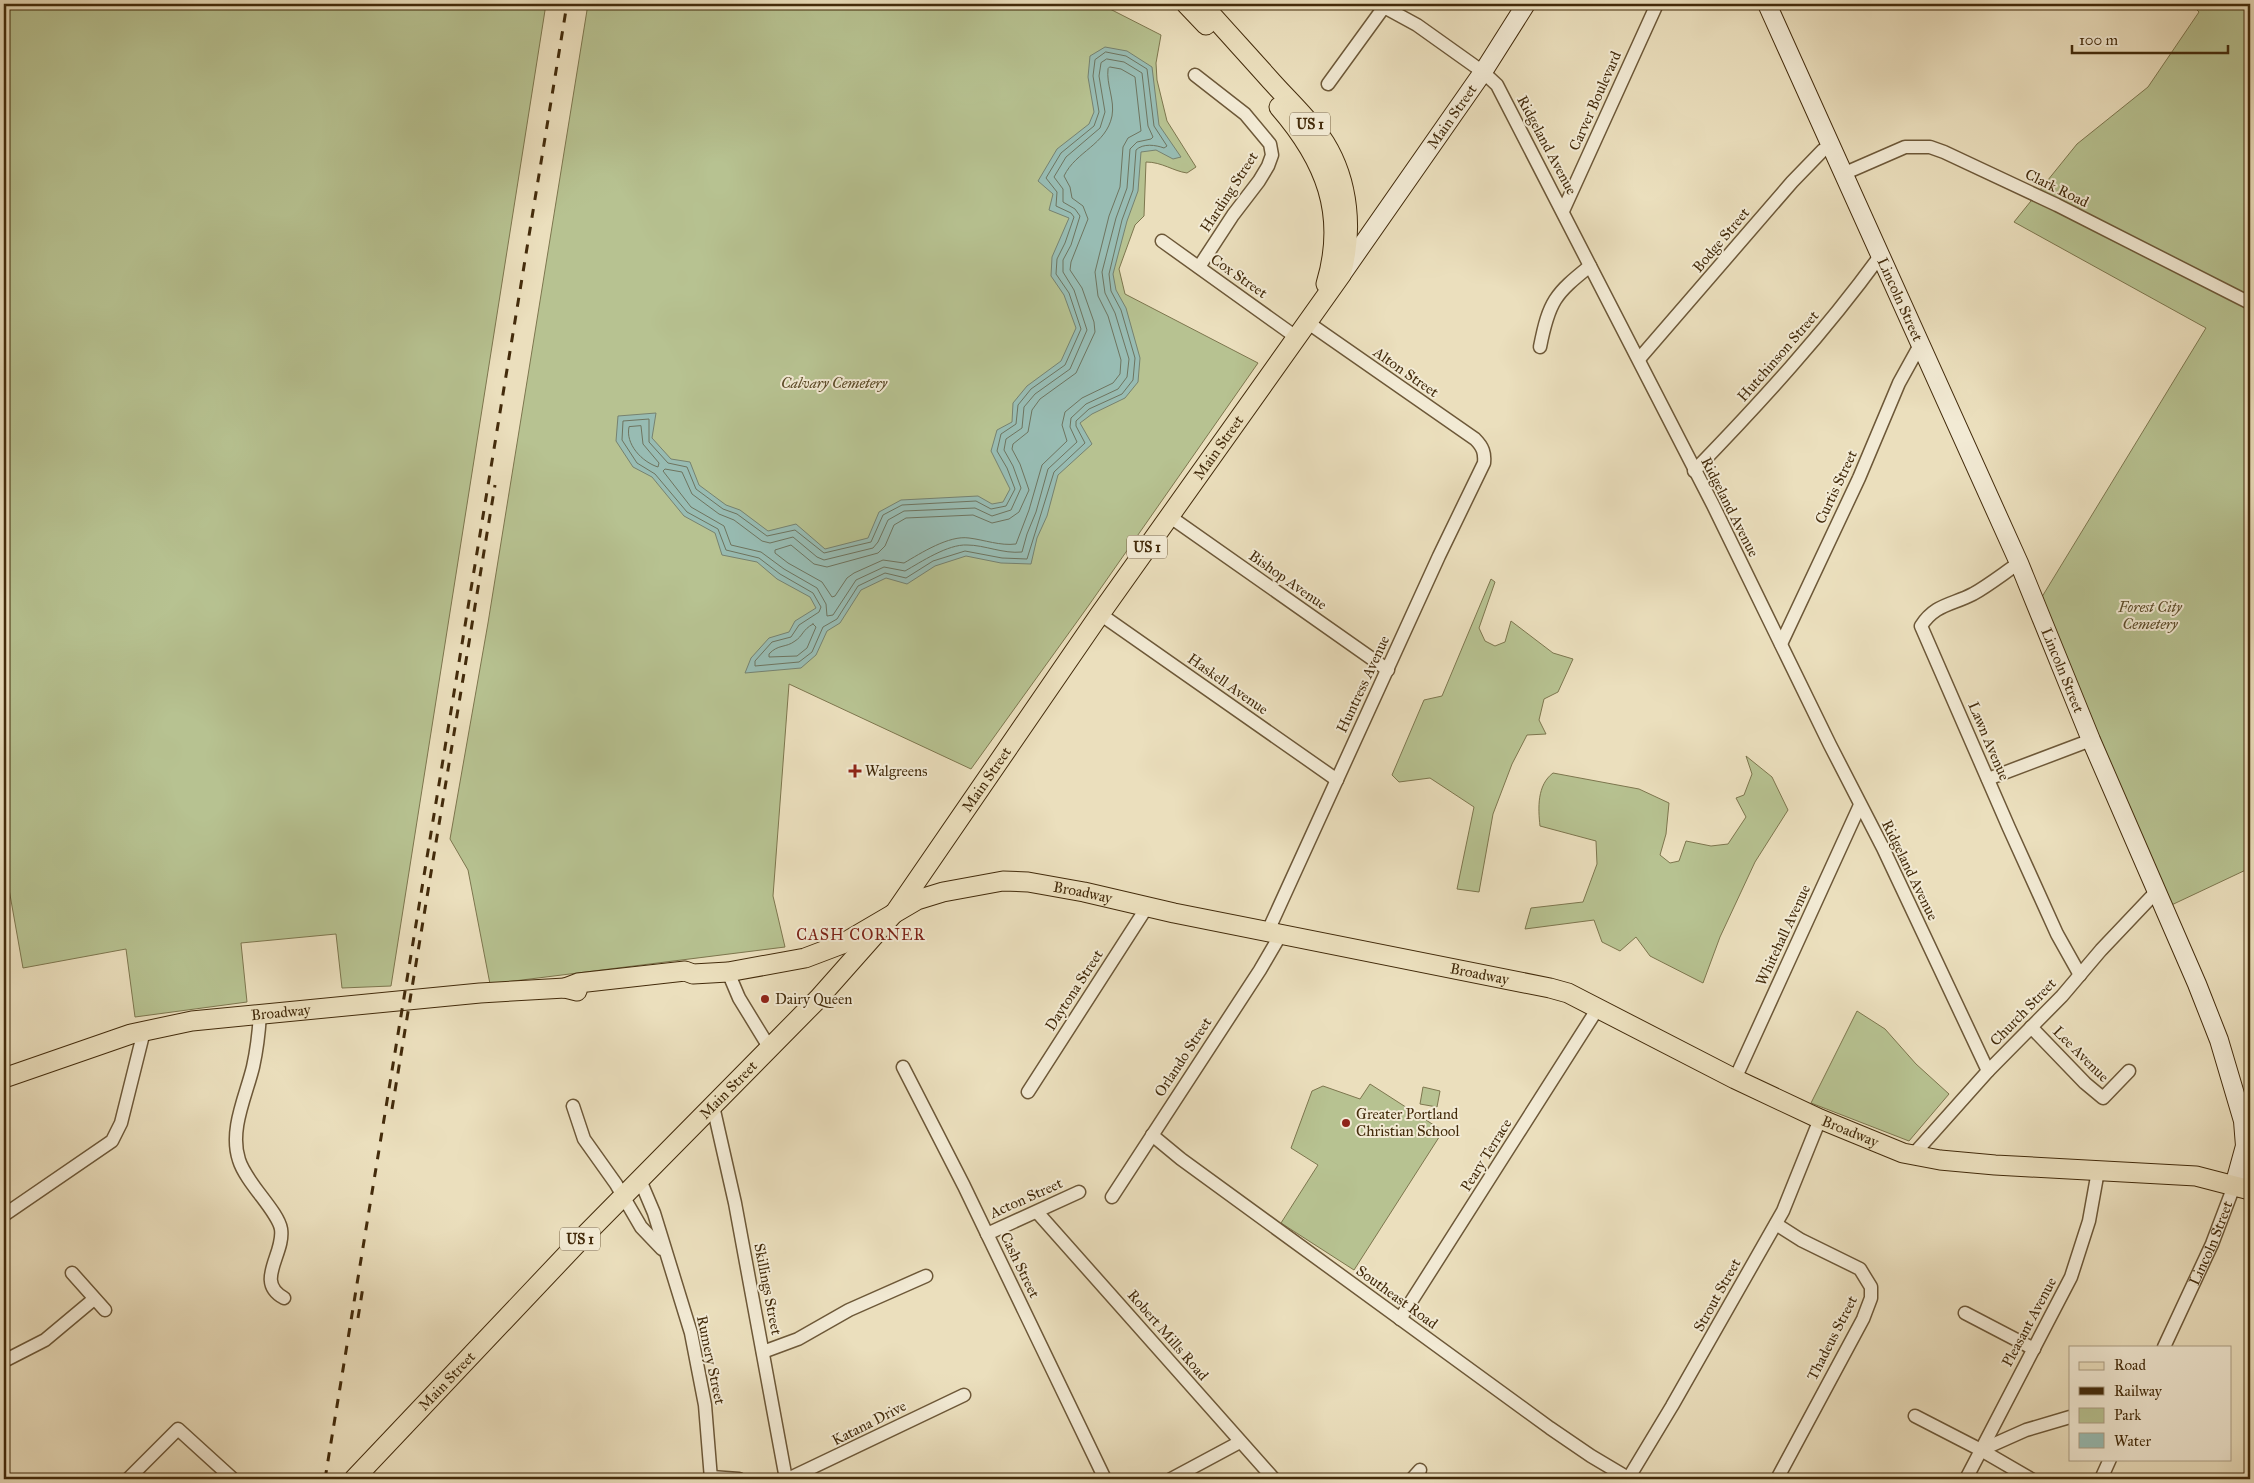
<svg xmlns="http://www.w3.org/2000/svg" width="2254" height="1483" viewBox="0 0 2254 1483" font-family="'IM FELL Great Primer',serif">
	<rect width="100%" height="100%" fill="#ebdfbd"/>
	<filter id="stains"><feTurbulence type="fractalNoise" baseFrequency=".004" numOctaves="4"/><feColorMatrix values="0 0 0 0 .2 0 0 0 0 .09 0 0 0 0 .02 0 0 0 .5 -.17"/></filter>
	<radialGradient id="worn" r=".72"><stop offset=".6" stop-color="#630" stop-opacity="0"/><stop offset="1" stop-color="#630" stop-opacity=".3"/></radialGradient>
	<g fill="#b7c291" stroke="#7d764e">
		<path d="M4,4H546L391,986L342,988L336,934L241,943L247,1002L135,1017L126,949L23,968L4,861Z"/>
		<path d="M588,4H1105L1110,9L1161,35L1156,63L1157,80L1167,121L1196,167L1187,173C1173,171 1162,162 1146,162L1144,216L1135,225L1119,269L1125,294L1258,363L1089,605L971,769L789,684L773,896L785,947L490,984L468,870L450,839L488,623Z"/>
		<path d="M2191,4H2250V868L2163,909L2037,605L2206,328L2014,222L2077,144L2148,87L2199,12Z"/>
		<path d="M1491,579L1495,582L1479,628L1485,641L1495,646L1505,642L1511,621L1553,653L1573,659L1558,692L1544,699L1539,720L1546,734L1527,735L1512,764L1493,814L1479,892L1457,889L1474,807L1430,778L1399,782L1392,775L1424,700L1442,696Z"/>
		<path d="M1746,756L1772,777L1788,810L1755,862L1720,937L1703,983L1650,956L1636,937L1620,951L1602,942L1594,920L1525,929L1531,908L1583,902L1597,864L1596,841L1540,826C1538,808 1537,785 1553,773L1639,789L1669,803L1666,834L1660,855L1670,863L1679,861L1686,841L1711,846L1728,844L1746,817L1736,798L1744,795L1752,774Z"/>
		<path d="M1857,1011L1885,1029L1916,1064L1949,1094L1909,1141L1811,1103Z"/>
		<path d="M1370,1084L1443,1131L1354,1270L1281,1223L1318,1165L1291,1148L1312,1091L1323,1086L1360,1099Z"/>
		<path d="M1423,1087L1440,1091L1437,1107L1420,1104Z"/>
	</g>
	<path fill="#98bcb3" stroke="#768270" d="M1105,47L1127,51L1152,67L1159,125L1181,157L1173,159L1156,150L1141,152L1138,191L1127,221L1113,274L1116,290L1126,308L1140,358L1138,382L1125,398L1092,414L1080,423L1092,444L1058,475L1047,516L1037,538L1031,564L1001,563L966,556L935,566L907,584L886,578L861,590L840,623L827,631L816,655L801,668L745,673L751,658L769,638L789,632L795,621L816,608L810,597L777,579L757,562L722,555L715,533L684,516L652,477L633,467L616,441L618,416L656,413L652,438L671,459L690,462L699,485L726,505L740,510L768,531L796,524L825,549L868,538L879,512L901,500L978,496L992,504L1003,502L1010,489L991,451L997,430L1012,422L1013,403L1027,386L1061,361L1076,328L1064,295L1051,276L1052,257L1069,218L1049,210L1053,194L1038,181L1057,149L1089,124L1094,112L1088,77L1090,56Z"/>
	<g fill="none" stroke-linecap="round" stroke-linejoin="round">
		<g stroke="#6e745f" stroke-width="1">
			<path d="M1106,52L1126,56L1147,69L1154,126L1167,146L1164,148C1156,145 1143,143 1136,150L1133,190L1122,220L1109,274L1111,291L1121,310L1135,358L1133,380L1122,394L1089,409L1076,421V426L1085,443L1054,472L1027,559L1002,558L965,551L933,561L906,578L885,573L858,586L837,619L823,627L812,652L799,662L755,666V661L772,642L791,637L799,625L819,612L821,607L813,593L780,574L759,558L726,550L718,529L687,512L655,474L637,463L622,440L623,421L649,419V442L668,463L687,467L696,489L723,509L737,514L767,536L795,530L824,553L871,542L883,515L902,505L976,501L991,509L1006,506L1015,489L1007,468L997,451L1001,434L1016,424L1018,405L1031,389L1065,365L1081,329L1069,293L1056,274L1057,259L1065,243L1074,217L1071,213L1056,206L1057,192L1046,178L1061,153L1094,126L1099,112L1093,76L1095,60Z"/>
			<path d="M1107,59L1124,62L1142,73L1148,126L1153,137L1151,139L1137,142L1130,149L1127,188L1116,218L1102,272L1105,293L1115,313L1129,359L1127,377L1118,389L1086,404L1071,418L1070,427L1077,442L1048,469L1036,512L1027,534L1022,552C1003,554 985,545 967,545C948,544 921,562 905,571L884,567L856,580L833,615L827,616L826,604L817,588L784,569L761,552L731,545L724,526L691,507L663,471L665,469L682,472L692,494L719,514L734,520L762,541L770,543L793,537L817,557L824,560L873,548L878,542L888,520L904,511L975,508L992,516L1011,510L1021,488L1013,466L1004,450L1006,439L1022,428L1024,407L1035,394L1070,369L1087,330L1074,290L1063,272V260L1071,245L1080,216L1075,209L1063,202V189L1054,177L1066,157L1100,128L1105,112L1099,76L1101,63Z"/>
			<path d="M1110,67L1121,69L1135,77L1141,131L1128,138L1123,147L1120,187L1109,216L1095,272L1098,296L1108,316L1121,360L1120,374L1113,383L1082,398L1065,412L1062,425L1067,441L1042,465L1029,510L1016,544C1000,546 985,540 969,538C949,535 921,553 904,563L883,560L854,573L847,578L835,596L832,597L822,582L788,563L775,553V550L791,545L814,564L827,567L878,553L885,546L894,525L906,518L973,515L992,523L1009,519L1019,512L1029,490L1020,464L1012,449L1013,444L1028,432L1032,410L1040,399L1076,373L1095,332L1094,322L1082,288L1070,270L1071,262L1088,219L1083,206L1072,198L1070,187L1064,176C1076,151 1106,145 1112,116C1115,100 1106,84 1108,69Z"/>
			<path d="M641,426L643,444L659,463L658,467C642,462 625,444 629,427Z"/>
			<path d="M813,624L816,627L807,648L797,656L769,657V654C778,644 786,648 795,641C803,636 802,630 813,624Z"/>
		</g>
		<g stroke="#6d5838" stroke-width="15">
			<g id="street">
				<path d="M1195,75L1245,114L1270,144L1272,155L1268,166L1259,181L1233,215L1199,267"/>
				<path d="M1328,84L1384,7L1417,25L1483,72L1497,85L1713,505L1830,745L1883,848L1988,1071"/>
				<path d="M1843,174L1905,147H1930L1944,152L2057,205L2250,303"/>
				<path d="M1563,211L1657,4"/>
				<path d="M1162,241L1296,337"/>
				<path d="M1540,347C1549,301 1555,294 1590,266"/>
				<path d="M1639,359L1792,182L1823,150L1831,146"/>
				<path d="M1694,471C1760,403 1824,333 1880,256"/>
				<path d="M1169,516L1388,670"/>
				<path d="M2019,563C2004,573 1989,585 1973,594C1952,605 1935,604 1921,626L2009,828L2057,934L2080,975"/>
				<path d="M1100,614L1337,780"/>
				<path d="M1781,644L1859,478L1899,383L1920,345"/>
				<path d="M1988,779L2091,740"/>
				<path d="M1268,931L1439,556L1484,463C1485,453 1483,447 1475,439L1307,322"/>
				<path d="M728,972L739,998L769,1047"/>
				<path d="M260,1014C259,1031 257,1049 253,1067C246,1096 229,1130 239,1160C246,1183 278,1211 281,1229C285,1254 254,1282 284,1298"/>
				<path d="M2031,1027L2085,1083L2103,1098L2129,1071"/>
				<path d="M903,1067L964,1186L1105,1479"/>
				<path d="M1735,1079L1860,805"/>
				<path d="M1028,1092L1147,907"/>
				<path d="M573,1106L584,1139L616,1184L641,1227L662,1249"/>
				<path d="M713,1106L735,1203L786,1479"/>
				<path d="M1152,1135L1181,1159L1550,1428L1591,1456L1628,1478"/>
				<path d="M1913,1155L1988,1071L2062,996L2101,950L2156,892"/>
				<path d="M640,1180L654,1213L691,1333L705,1405L711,1479"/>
				<path d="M1112,1197L1260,970L1281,934"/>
				<path d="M1037,1212L1274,1479"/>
				<path d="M4,1215L112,1141L121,1123L144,1031"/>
				<path d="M1776,1224L1801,1240L1860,1269L1871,1287V1298L1863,1319L1777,1479"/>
				<path d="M987,1234L1079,1192"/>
				<path d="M72,1273L105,1310"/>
				<path d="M1965,1313L2034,1349"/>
				<path d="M1400,1319L1598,1008"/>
				<path id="s1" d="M2164,1347L2212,1244L2234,1186"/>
				<path d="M763,1352L798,1339L849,1310L926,1276"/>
				<path d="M4,1361L45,1340L94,1299"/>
				<path d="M1915,1416L1981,1450L2031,1479"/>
				<path d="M1981,1450L2026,1430L2070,1417"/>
				<path d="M711,1477L739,1479"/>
				<path d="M128,1479L178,1429L233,1479"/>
				<path d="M788,1479L964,1395"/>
				<path d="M1171,1479L1240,1442"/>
				<path d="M1412,1479L1420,1470"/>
				<path d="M1628,1479L1672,1406L1783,1211L1820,1119"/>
				<path d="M1966,1479L2071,1277L2089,1221L2098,1171"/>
				<path d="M2101,1479L2110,1459"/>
			</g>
		</g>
		<g stroke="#432b0b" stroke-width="20">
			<g id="secondary">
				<path id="s2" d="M1767,4L2019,563L2091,740L2197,984L2219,1040L2243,1121L2245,1146L2234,1186"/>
				<path id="s3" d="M1342,274L1483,72L1526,4"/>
			</g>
		</g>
		<g stroke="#432b0b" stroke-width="21">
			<g id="primary">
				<path d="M1186,4L1206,25"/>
				<path d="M1279,107C1325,160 1347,214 1326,284"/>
				<path id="s4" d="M565,988L578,983L685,971L693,974L728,972L805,958L842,944L917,900L943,892L1003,881L1028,882L1084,892L1174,913L1550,988L1568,993L1735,1079L1820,1119L1903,1153L1940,1160L1995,1165L2196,1176L2250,1190"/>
				<path id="s5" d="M4,1078L131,1034L192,1021L480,993L565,988L577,991"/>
				<path id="s6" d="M354,1479L587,1233L818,999L896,911L1100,614L1341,275C1353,231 1349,182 1325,143C1311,121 1290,102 1273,83C1249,56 1225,30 1202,4"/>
			</g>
		</g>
		<use href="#street" stroke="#f2ead4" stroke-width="12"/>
		<use href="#secondary" stroke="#f2ead4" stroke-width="18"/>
		<use href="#primary" stroke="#ebdfbd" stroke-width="19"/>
		<g stroke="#432b0b" stroke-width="3" stroke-dasharray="9 9" stroke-linecap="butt">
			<path d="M392,1109L495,485"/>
			<path d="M358,1318L363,1287"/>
			<path d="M325,1479L567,4"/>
		</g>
	</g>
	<g fill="#8f2418" stroke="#f2ead4" stroke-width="2">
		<path d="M852.5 763.5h5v5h5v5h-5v5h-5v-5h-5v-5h5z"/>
		<circle cx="765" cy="999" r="5"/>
		<circle cx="1346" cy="1123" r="5"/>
	</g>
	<g text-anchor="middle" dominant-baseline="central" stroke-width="4" stroke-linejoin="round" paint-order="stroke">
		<g fill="#f2ead4" stroke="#786447" stroke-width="1">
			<rect x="1290" y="112.5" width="40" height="23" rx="4"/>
			<rect x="1127" y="535.5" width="40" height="23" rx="4"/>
			<rect x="560" y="1227.5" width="40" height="23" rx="4"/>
		</g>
		<g font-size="14" font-weight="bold" fill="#432b0b">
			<text x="1310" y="124">US 1</text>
			<text x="1147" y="547">US 1</text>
			<text x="580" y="1239">US 1</text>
		</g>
		<g font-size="15" fill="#432b0b" stroke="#f2ead4">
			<text transform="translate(1595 101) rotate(-66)">Carver Boulevard</text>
			<text stroke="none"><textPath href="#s3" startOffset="192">Main Street</textPath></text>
			<text transform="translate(1547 145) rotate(62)">Ridgeland Avenue</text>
			<text transform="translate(2057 188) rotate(26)">Clark Road</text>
			<text transform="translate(1229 192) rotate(-57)">Harding Street</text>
			<text transform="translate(1721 240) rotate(-50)">Bodge Street</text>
			<text transform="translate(1239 276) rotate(35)">Cox Street</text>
			<text stroke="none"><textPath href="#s2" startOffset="324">Lincoln Street</textPath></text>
			<text transform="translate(1778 356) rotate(-49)">Hutchinson Street</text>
			<text transform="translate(1406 372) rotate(35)">Alton Street</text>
			<text stroke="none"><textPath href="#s6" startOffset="1350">Main Street</textPath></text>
			<text transform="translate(1836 487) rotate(-65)">Curtis Street</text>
			<text transform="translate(1730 507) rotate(63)">Ridgeland Avenue</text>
			<text transform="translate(1288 580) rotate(35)">Bishop Avenue</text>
			<text stroke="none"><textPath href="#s2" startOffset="729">Lincoln Street</textPath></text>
			<text transform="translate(1228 684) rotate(35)">Haskell Avenue</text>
			<text transform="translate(1363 684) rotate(-65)">Huntress Avenue</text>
			<text transform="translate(1989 741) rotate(67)">Lawn Avenue</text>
			<text stroke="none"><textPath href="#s6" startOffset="945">Main Street</textPath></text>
			<text transform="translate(1910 870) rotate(64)">Ridgeland Avenue</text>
			<text stroke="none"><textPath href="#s4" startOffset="539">Broadway</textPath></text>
			<text transform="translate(1783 935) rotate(-65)">Whitehall Avenue</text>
			<text stroke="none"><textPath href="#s4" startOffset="944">Broadway</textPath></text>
			<text transform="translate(1074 990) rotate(-57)">Daytona Street</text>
			<text stroke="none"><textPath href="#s5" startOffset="286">Broadway</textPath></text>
			<text transform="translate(2023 1012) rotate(-46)">Church Street</text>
			<text transform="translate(2081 1054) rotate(45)">Lee Avenue</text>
			<text transform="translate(1183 1057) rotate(-57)">Orlando Street</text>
			<text stroke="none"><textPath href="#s6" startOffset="540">Main Street</textPath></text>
			<text stroke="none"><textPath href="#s4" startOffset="1349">Broadway</textPath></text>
			<text transform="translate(1486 1155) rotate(-58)">Peary Terrace</text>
			<text transform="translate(1026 1198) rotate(-24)">Acton Street</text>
			<text stroke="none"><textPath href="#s1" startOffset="114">Lincoln Street</textPath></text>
			<text transform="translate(1020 1265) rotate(64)">Cash Street</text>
			<text transform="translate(768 1289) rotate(79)">Skillings Street</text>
			<text transform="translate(1717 1295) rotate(-61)">Strout Street</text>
			<text transform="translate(1397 1297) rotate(36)">Southeast Road</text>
			<text transform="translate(2029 1322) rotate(-62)">Pleasant Avenue</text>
			<text transform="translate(1168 1335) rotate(49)">Robert Mills Road</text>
			<text transform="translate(1832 1338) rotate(-63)">Thadeus Street</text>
			<text transform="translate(711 1360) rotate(78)">Rumery Street</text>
			<text stroke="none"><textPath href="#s6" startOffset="135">Main Street</textPath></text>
			<text transform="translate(869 1423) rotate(-27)">Katana Drive</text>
		</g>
		<g font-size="15" font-style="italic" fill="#5a4926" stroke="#f2ead4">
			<text x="834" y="383">Calvary Cemetery</text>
			<text x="2150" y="607">Forest City<tspan x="2150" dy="17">Cemetery</tspan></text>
		</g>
		<g font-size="15" fill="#432b0b" stroke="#f2ead4" text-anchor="start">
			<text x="865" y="771">Walgreens</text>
			<text x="775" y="999">Dairy Queen</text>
			<text x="1356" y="1114">Greater Portland<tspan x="1356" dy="17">Christian School</tspan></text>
		</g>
		<g font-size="16" letter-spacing="1" fill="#7a1f14" stroke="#f2ead4">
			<text x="861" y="934">CASH CORNER</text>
		</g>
	</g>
	<rect width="2254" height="1483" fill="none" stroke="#ebdfbd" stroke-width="20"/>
	<rect x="5" y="5" width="2244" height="1473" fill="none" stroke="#432b0b" stroke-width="2.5"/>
	<rect x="10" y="10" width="2234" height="1463" fill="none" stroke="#432b0b"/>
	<rect x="2069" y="1346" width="162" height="115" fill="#f2ead4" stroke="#ac9e84"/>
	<rect x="2079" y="1362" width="25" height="8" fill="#ebdfbd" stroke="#ac9e84"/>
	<text x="2114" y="1370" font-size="15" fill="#432b0b">Road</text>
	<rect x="2079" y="1387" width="25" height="8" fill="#432b0b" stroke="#ac9e84"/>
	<text x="2114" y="1396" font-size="15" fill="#432b0b">Railway</text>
	<rect x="2079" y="1408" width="25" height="15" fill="#b7c291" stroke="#ac9e84"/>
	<text x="2114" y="1420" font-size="15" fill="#432b0b">Park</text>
	<rect x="2079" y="1433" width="25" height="15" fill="#98bcb3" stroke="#ac9e84"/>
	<text x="2114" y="1446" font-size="15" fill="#432b0b">Water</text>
	<path d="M2072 45v8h156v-8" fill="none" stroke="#432b0b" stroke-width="2.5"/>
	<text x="2079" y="45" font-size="15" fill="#432b0b" stroke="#f2ead4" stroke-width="4" paint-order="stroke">100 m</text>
	<rect width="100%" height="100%" filter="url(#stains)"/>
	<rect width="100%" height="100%" fill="url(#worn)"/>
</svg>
